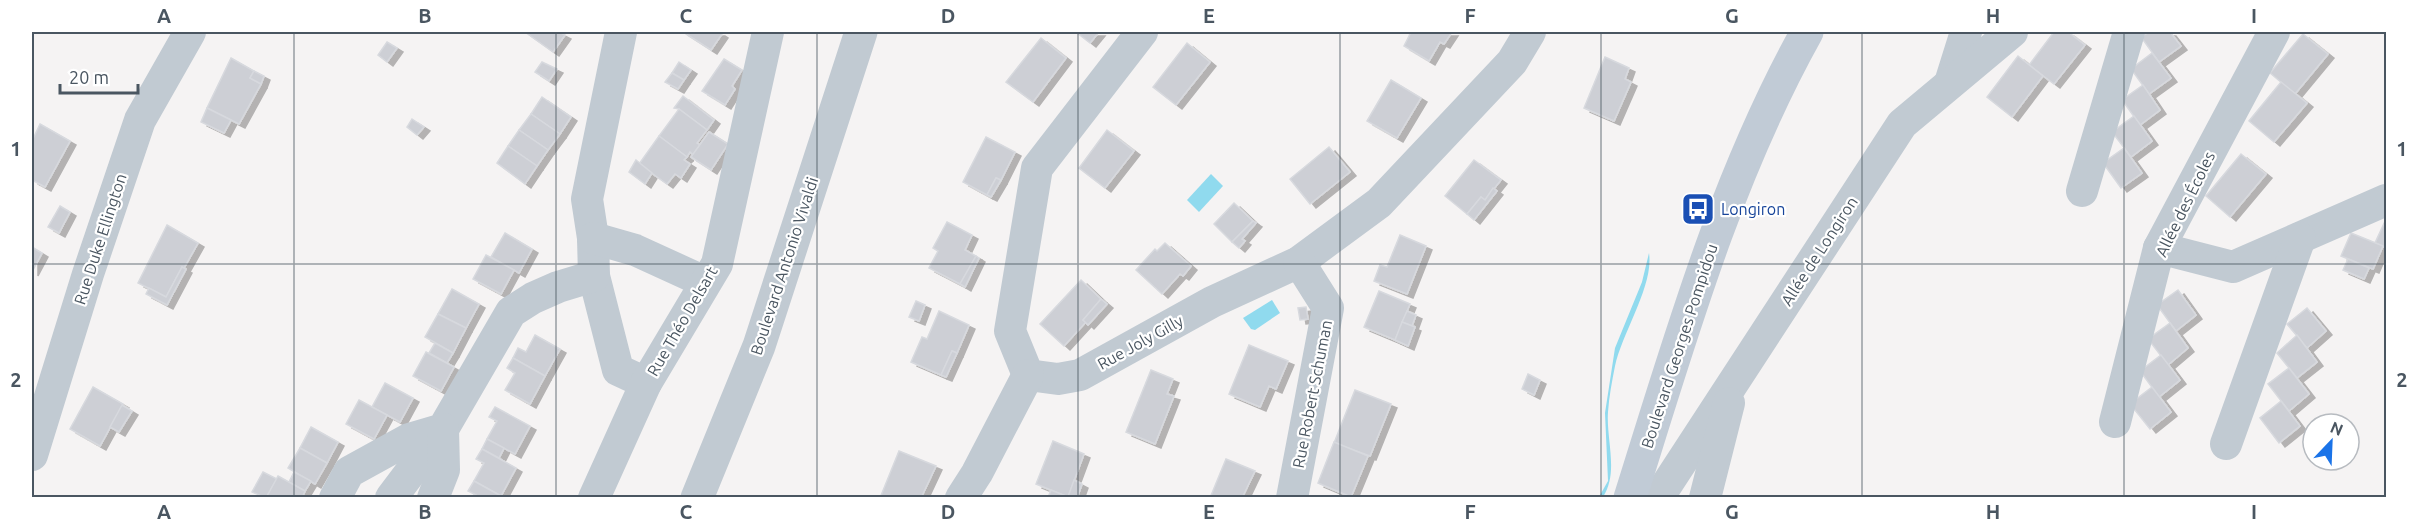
<svg xmlns="http://www.w3.org/2000/svg" width="2418" height="529" viewBox="0 0 2418 529" font-family="Ubuntu,sans-serif">
	<defs>
		<filter id="shadow"><feDropShadow dx="6" dy="4" stdDeviation="0" flood-color="#0004"/></filter>
	</defs>
	<rect width="100%" height="100%" fill="#f5f3f3"/>
	<g fill="#90daee">
		<path d="M1211,174L1223,186L1199,212L1187,200Z"/>
		<path d="M1649,253C1654,285 1622,333 1615,366C1612,381 1609,397 1608,412C1606,440 1619,472 1603,497H1599L1608,481L1605,413L1615,348L1642,282Z"/>
		<path d="M1272,300L1280,313L1255,330L1251,329L1243,318Z"/>
	</g>
	<g fill="#cdcfd5" stroke="#d7d9de" stroke-width="1.5" filter="url(#shadow)">
		<path d="M525,32H559L565,35L553,52Z"/>
		<path d="M683,32H719L722,34L711,50Z"/>
		<path d="M1076,32H1099L1090,43Z"/>
		<path d="M1406,32H1452L1444,44L1440,42L1429,61L1404,46L1410,34Z"/>
		<path d="M2054,32H2068L2085,45L2054,84L2029,65Z"/>
		<path d="M2149,32H2170L2181,46L2159,62L2141,37Z"/>
		<path d="M2303,34L2328,54L2295,94L2270,73Z"/>
		<path d="M1041,38L1066,58L1033,102L1006,82Z"/>
		<path d="M387,42L397,48L387,62L378,55Z"/>
		<path d="M1187,43L1210,62L1176,105L1153,87Z"/>
		<path d="M2152,53L2171,78L2149,94L2131,69Z"/>
		<path d="M2018,56L2043,76L2012,117L1987,97Z"/>
		<path d="M1605,57L1629,68L1625,79L1631,82L1614,121L1584,108Z"/>
		<path d="M231,58L254,71L250,78L261,84L239,124L207,108Z"/>
		<path d="M724,59L742,70L732,86L735,89L725,105L702,91Z"/>
		<path d="M542,62L557,69L549,81L535,72Z"/>
		<path d="M679,62L691,70L684,80L672,73Z"/>
		<path d="M254,71L264,76L261,84L250,78Z"/>
		<path d="M672,73L684,80L678,89L665,82Z"/>
		<path d="M1391,80L1421,98L1397,138L1367,121Z"/>
		<path d="M2281,82L2307,103L2274,142L2249,121Z"/>
		<path d="M2143,85L2160,110L2140,125L2122,100Z"/>
		<path d="M683,96L714,120L707,130L679,109L674,108Z"/>
		<path d="M542,97L571,117L560,134L531,114Z"/>
		<path d="M207,108L231,120L224,133L201,122Z"/>
		<path d="M679,109L707,130L697,143L700,145L693,155L690,152L687,157L659,136Z"/>
		<path d="M531,114L560,134L548,150L519,130Z"/>
		<path d="M2134,116L2152,141L2131,157L2112,132Z"/>
		<path d="M412,119L424,127L417,135L407,127Z"/>
		<path d="M40,124L70,141L45,187L32,180V141Z"/>
		<path d="M519,130L548,150L537,166L508,146Z"/>
		<path d="M1107,130L1134,151L1105,188L1079,168Z"/>
		<path d="M709,132L728,144L711,170L691,157Z"/>
		<path d="M659,136L687,157L684,160L690,164L681,178L675,174L667,184L639,164Z"/>
		<path d="M986,137L1015,152L1001,180L996,178L987,195L963,182Z"/>
		<path d="M508,146L537,166L525,184L497,163Z"/>
		<path d="M1329,147L1350,172L1310,204L1290,179Z"/>
		<path d="M2124,148L2142,173L2121,188L2103,163Z"/>
		<path d="M2241,154L2266,174L2230,217L2206,196Z"/>
		<path d="M636,160L652,173L645,184L629,172Z"/>
		<path d="M1474,160L1501,180L1485,200L1481,197L1467,214L1445,196Z"/>
		<path d="M996,178L1001,180L991,197L987,195Z"/>
		<path d="M1493,188L1497,191L1474,220L1467,214L1481,197L1485,200Z"/>
		<path d="M1234,203L1253,221L1232,242L1214,224Z"/>
		<path d="M60,206L70,212L59,233L48,227Z"/>
		<path d="M2386,219V248L2375,243Z"/>
		<path d="M1253,221L1256,223L1242,239L1245,241L1239,248L1232,242Z"/>
		<path d="M947,222L972,235L965,250L976,256L960,284L929,268L938,251L933,248Z"/>
		<path d="M167,225L198,243L184,268L182,267L166,297L138,283Z"/>
		<path d="M505,233L532,249L519,273L491,257Z"/>
		<path d="M2351,233L2383,246L2373,269L2341,256Z"/>
		<path d="M1400,235L1426,246L1407,294L1374,281L1380,265L1387,267Z"/>
		<path d="M1165,243L1191,266L1183,276L1180,274L1162,294L1136,270L1155,249L1157,251Z"/>
		<path d="M32,247L42,253L32,272Z"/>
		<path d="M486,255L514,270L501,294L473,279Z"/>
		<path d="M976,256L979,258L965,287L960,284Z"/>
		<path d="M2348,259L2369,268L2364,279L2343,270Z"/>
		<path d="M182,267L186,269L167,305L146,294L149,288L166,297Z"/>
		<path d="M1081,280L1101,299L1083,320L1086,322L1064,346L1040,324Z"/>
		<path d="M452,289L479,304L466,328L438,314Z"/>
		<path d="M2178,290L2196,315L2176,331L2157,305Z"/>
		<path d="M1379,291L1410,304L1395,340L1364,327Z"/>
		<path d="M1101,299L1107,304L1088,325L1083,320Z"/>
		<path d="M916,301L925,305L919,321L909,317Z"/>
		<path d="M1306,307L1308,319L1300,320L1298,308Z"/>
		<path d="M2307,308L2326,331L2307,348L2287,324Z"/>
		<path d="M939,311L969,325L957,353L952,351L941,375L911,362L922,337L927,339Z"/>
		<path d="M1407,311L1416,315L1412,326L1402,322Z"/>
		<path d="M438,314L466,328L453,353L425,337Z"/>
		<path d="M1402,322L1415,327L1408,346L1395,340Z"/>
		<path d="M2170,323L2188,348L2168,365L2148,339Z"/>
		<path d="M535,335L560,349L545,376L513,358L518,348L526,352Z"/>
		<path d="M2297,335L2317,362L2297,378L2277,353Z"/>
		<path d="M435,343L453,353L447,363L429,353Z"/>
		<path d="M1249,345L1288,361L1276,389L1269,386L1260,407L1229,394Z"/>
		<path d="M952,351L957,353L946,377L941,375Z"/>
		<path d="M426,352L454,367L441,391L413,376Z"/>
		<path d="M2161,355L2180,380L2159,397L2140,371Z"/>
		<path d="M513,358L545,376L530,404L505,390L515,373L507,368Z"/>
		<path d="M2289,368L2309,394L2289,411L2268,384Z"/>
		<path d="M1151,370L1173,379L1167,394L1174,396L1155,444L1126,432Z"/>
		<path d="M1528,374L1540,380L1534,395L1522,389Z"/>
		<path d="M385,383L413,398L400,422L372,407Z"/>
		<path d="M93,387L123,404L100,446L70,429Z"/>
		<path d="M2152,387L2171,412L2150,429L2130,404Z"/>
		<path d="M1355,390L1391,404L1370,456L1334,443Z"/>
		<path d="M359,400L387,415L374,439L346,424Z"/>
		<path d="M2281,401L2300,426L2279,443L2260,418Z"/>
		<path d="M122,405L132,411L119,432L110,427Z"/>
		<path d="M495,407L530,426L515,454L487,439L497,421L489,417Z"/>
		<path d="M311,427L338,442L327,463L300,448Z"/>
		<path d="M487,439L504,448L499,458L482,449Z"/>
		<path d="M1053,441L1084,454L1068,497L1036,484Z"/>
		<path d="M1334,442L1368,456L1351,497L1318,483Z"/>
		<path d="M300,448L327,463L315,484L288,468Z"/>
		<path d="M482,449L516,468L501,496L474,481L484,463L476,459Z"/>
		<path d="M899,451L936,466L921,498H880Z"/>
		<path d="M1226,459L1255,471L1242,498H1210Z"/>
		<path d="M263,472L277,479L266,498L252,492Z"/>
		<path d="M294,472L311,481L305,491L289,482Z"/>
		<path d="M278,476L305,491L302,498H266Z"/>
		<path d="M1074,480L1082,484L1077,498H1055L1049,495L1051,490L1068,497Z"/>
		<path d="M474,481L501,496L504,498H474L476,495L468,491Z"/>
	</g>
	<g fill="none" stroke-linecap="round" stroke-linejoin="round">
		<g stroke="#c1cad2" stroke-width="32">
			<path d="M621,32L587,199L593,238L594,276L618,370L646,383"/>
			<path d="M1142,32L1037,168L1010,331L1028,375L1058,379L1080,375L1212,302L1299,262L1379,203L1512,62L1530,32"/>
			<path d="M1950,83L1966,32"/>
			<path d="M2082,191L2129,32"/>
			<path d="M593,238L635,250L705,282"/>
			<path d="M2159,248L2233,267L2386,200"/>
			<path d="M2115,422L2159,248L2274,32"/>
			<path d="M2226,444L2300,238"/>
			<path d="M32,455L88,274L140,120L190,32"/>
			<path d="M335,498L349,472L409,439L443,429L511,312L533,298L558,287L594,276"/>
			<path d="M391,498L443,429"/>
			<path d="M433,498L444,470L443,429"/>
			<path d="M594,498L646,383L717,264L768,32"/>
			<path d="M961,498L977,473L1028,375"/>
			<path d="M1292,498L1328,308L1299,262"/>
			<path d="M1658,498L1902,124L2012,32"/>
			<path d="M1705,498L1729,403"/>
		</g>
		<path stroke="#c1cad2" stroke-width="33" d="M697,498L759,346L861,32"/>
		<path stroke="#c1cbd6" stroke-width="33" d="M1630,498C1680,339 1726,177 1807,32"/>
	</g>
	<path fill="none" stroke="#4a5661" stroke-width="1.5" stroke-opacity="0.55" d="M294,32V498M556,32V498M817,32V498M1078,32V498M1340,32V498M1601,32V498M1862,32V498M2124,32V498M32,264H2386"/>
	<defs>
		<g id="bus-square" transform="scale(1.725)"><rect x="-9" y="-9" width="18" height="18" rx="4" fill="#1a4fb4" stroke="#fff"/><path d="M-5-6H5V4H4V6H2V4H-2V6H-4V4H-5ZM-3.5-4V0h7V-4ZM-3.5 1.2v1.5H-2V1.2ZM2 1.2v1.5H3.5V1.2Z" fill="#fff"/></g>
	</defs>
	<g fill-rule="evenodd">
		<use href="#bus-square" x="1698" y="209"/>
	</g>
	<g text-anchor="middle" dominant-baseline="central" stroke-width="4.5" stroke-linejoin="round" paint-order="stroke">
		<g font-size="16" fill="#4a5661" stroke="#fff">
			<text transform="translate(2185 204) rotate(-64)">Allée des Écoles</text>
			<text transform="translate(100 239) rotate(-72)">Rue Duke Ellington</text>
			<text transform="translate(1819 251) rotate(-57)">Allée de Longiron</text>
			<text transform="translate(784 266) rotate(-72)">Boulevard Antonio Vivaldi</text>
			<text transform="translate(682 321) rotate(-60)">Rue Théo Delsart</text>
			<text transform="translate(1140 342) rotate(-29)">Rue Joly Gilly</text>
			<text transform="translate(1679 346) rotate(-72)">Boulevard Georges Pompidou</text>
			<text transform="translate(1312 394) rotate(-79)">Rue Robert Schuman</text>
		</g>
		<g font-size="16" fill="#164399" stroke="#fff" text-anchor="start">
			<text x="1721" y="209">Longiron</text>
		</g>
	</g>
	<rect width="2418" height="529" fill="none" stroke="#ffffff" stroke-width="66"/>
	<g transform="translate(2331 442) rotate(23)"><circle r="28" fill="#ffffff" stroke="#b7bbc0" stroke-width="1.5"/>
	<path d="M0-4.5L10 22L0 15L-10 22Z" fill="#1a73e8"/>
	<text y="-9" font-size="16" font-weight="bold" text-anchor="middle" fill="#4a5661">N</text>
	</g>
	<path d="M60 84v9h78v-9" fill="none" stroke="#4a5661" stroke-width="3"/>
	<text x="69" y="84" font-size="18" fill="#4a5661" stroke="#ffffff" stroke-width="4.5" paint-order="stroke">20 m</text>
	<rect x="33" y="33" width="2352" height="463" fill="none" stroke="#4a5661" stroke-width="2"/>
	<g font-size="20" text-anchor="middle" font-weight="bold" fill="#4a5661">
		<text x="164" y="23">A</text>
		<text x="425" y="23">B</text>
		<text x="686" y="23">C</text>
		<text x="948" y="23">D</text>
		<text x="1209" y="23">E</text>
		<text x="1470" y="23">F</text>
		<text x="1732" y="23">G</text>
		<text x="1993" y="23">H</text>
		<text x="2254" y="23">I</text>
		<text x="16" y="156">1</text>
		<text x="2402" y="156">1</text>
		<text x="16" y="387">2</text>
		<text x="2402" y="387">2</text>
		<text x="164" y="519">A</text>
		<text x="425" y="519">B</text>
		<text x="686" y="519">C</text>
		<text x="948" y="519">D</text>
		<text x="1209" y="519">E</text>
		<text x="1470" y="519">F</text>
		<text x="1732" y="519">G</text>
		<text x="1993" y="519">H</text>
		<text x="2254" y="519">I</text>
	</g>
</svg>
